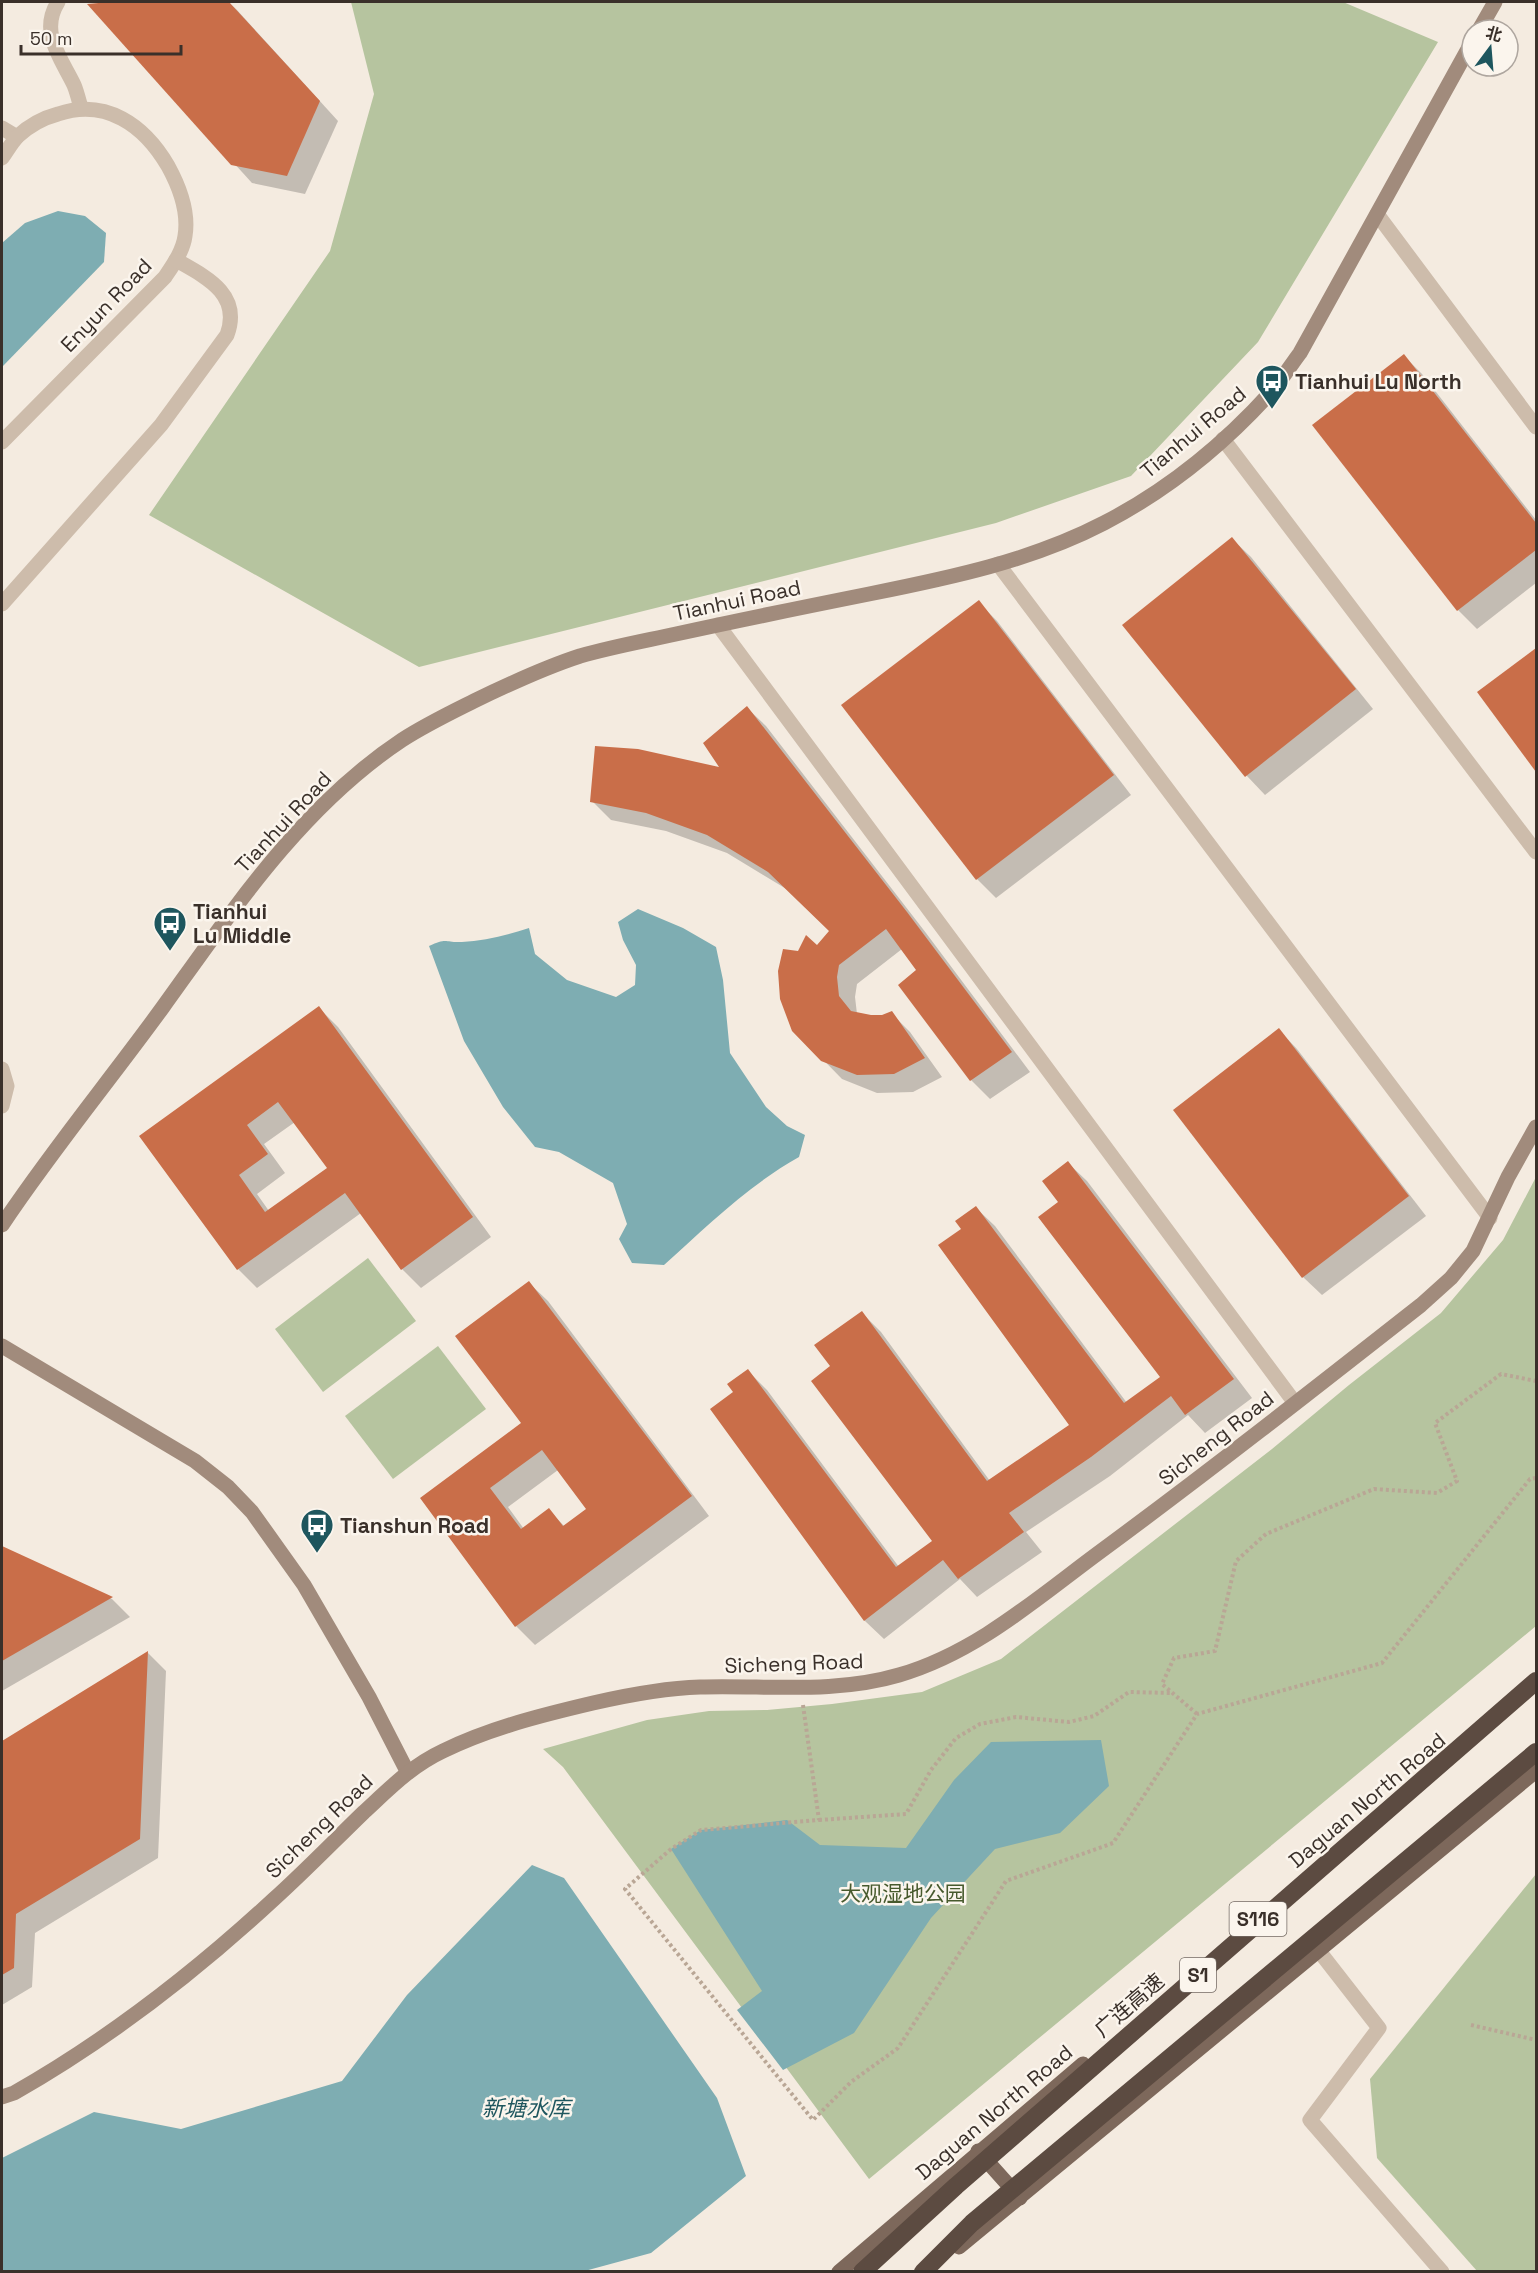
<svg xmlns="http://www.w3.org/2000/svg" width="1538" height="2273" viewBox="0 0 1538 2273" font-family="'Space Grotesk','Noto Sans SC',sans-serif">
	<rect width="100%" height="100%" fill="#f4ebe0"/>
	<g fill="#b6c49f">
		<path d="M351,2H1343L1438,42L1258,342L1131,476L996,523L419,667L149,515L330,251L374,94Z"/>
		<path d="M1536,1177V1626L869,2179L563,1767L543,1749L647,1720L709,1711L767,1710L832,1704L922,1692L1001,1659L1272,1449L1349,1385L1441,1313L1503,1240Z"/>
		<path d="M368,1258L416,1321L323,1392L275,1329Z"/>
		<path d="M438,1346L486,1409L393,1479L345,1416Z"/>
		<path d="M1536,1874V2271H1477L1377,2158L1370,2079Z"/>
	</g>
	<g fill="#7eadb2">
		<path d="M58,211L85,216L106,233L104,262L2,367V243L25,223Z"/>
		<path d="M638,909L683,928L716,947L723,980L730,1053L766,1107L787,1126L805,1135L799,1157C749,1185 706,1227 664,1265L632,1263L619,1239L627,1224L613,1183L559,1152L535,1147L503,1107L464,1041L429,946C448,937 445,943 462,942C484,941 508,935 529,928L535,954L567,980L616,997L635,985L636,965L623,940L618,922Z"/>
		<path d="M1101,1740L1109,1786L1060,1833L995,1849L931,1918L854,2033L783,2070L737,2010L762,1991L671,1849L701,1830L787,1820L820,1845L906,1848L954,1780L991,1742Z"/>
		<path d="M532,1865L564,1878L717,2098L746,2176L651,2253L581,2272L2,2271V2158L94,2112L181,2129L342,2081L407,1995Z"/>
	</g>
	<g fill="#0003" fill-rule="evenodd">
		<path d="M124,2H228L237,10L338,121L305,194L252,183L90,5Z"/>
		<path d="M1404,356L1422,374L1536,520V583L1477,629L1458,610L1314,425Z"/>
		<path d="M1232,539L1251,557L1373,709L1265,795L1247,776L1124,625Z"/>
		<path d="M978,602L997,621L1131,795L996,898L977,879L843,705Z"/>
		<path d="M1536,650V770L1479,692Z"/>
		<path d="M747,708L766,726L926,933L1030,1072L990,1099L971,1080L918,970L902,949L857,984L855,997L857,1014L882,1017L891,1013L910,1032L942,1077L913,1092L877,1093L842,1079L794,1030L799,953L817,947L830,931L788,890L727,853L666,831L611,820L592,801L723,769Z"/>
		<path d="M319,1008L338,1027L491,1237L421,1288L402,1269L361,1213L257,1288L238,1269L141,1137ZM295,1122L329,1168L269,1211L257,1194L285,1173L264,1144Z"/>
		<path d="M1279,1030L1297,1049L1426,1216L1322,1295L1303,1277Z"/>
		<path d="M1068,1163L1087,1181L1252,1398L1205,1433L1188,1415L1110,1476L1026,1532L1042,1552L977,1597L960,1579L884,1639L865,1621L712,1410L735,1393L748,1371L767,1390L899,1567L934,1541L832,1367L862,1313L881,1332L990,1481L1071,1425L963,1229L976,1208L995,1226L1127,1403L1162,1377L1060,1203Z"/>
		<path d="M529,1283L548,1301L709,1516L535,1645L516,1626L422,1498L523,1423ZM558,1470L588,1509L565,1527L549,1510L524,1529L508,1507Z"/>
		<path d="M2,1548L112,1599L130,1617L2,1691Z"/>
		<path d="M148,1653L166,1671L158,1858L35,1933L32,1987L2,2005V1743Z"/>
	</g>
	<g fill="#c96e49" fill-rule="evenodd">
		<path d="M110,2H229L320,101L287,176L231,165L87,4Z"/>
		<path d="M1404,354L1536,523V550L1457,611L1312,425Z"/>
		<path d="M1232,537L1356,689L1245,777L1122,625Z"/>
		<path d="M979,600L1114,775L976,880L841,705Z"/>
		<path d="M1536,648V772L1477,692Z"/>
		<path d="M747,706L907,912L1012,1052L970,1081L898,985L916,970L886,929L839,965L837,977L839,996L851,1011L871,1015H882L892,1011L925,1058L894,1074L857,1075L821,1061L792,1031L780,999L778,971L783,949L798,951L806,935L817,945L829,931L768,872L707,835L646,813L590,802L595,746L638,749L719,767L703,743Z"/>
		<path d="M319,1006L473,1217L401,1270L345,1193L237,1270L139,1136ZM278,1102L327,1168L265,1212L239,1175L268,1154L247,1125Z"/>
		<path d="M1279,1028L1409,1196L1302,1278L1173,1110Z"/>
		<path d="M1068,1161L1234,1379L1185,1415L1171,1396L1091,1457L1009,1513L1024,1532L958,1579L943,1560L864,1621L710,1409L733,1392L727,1384L748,1369L896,1567L932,1541L811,1381L830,1366L814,1345L862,1311L987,1481L1069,1425L938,1245L961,1229L955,1221L976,1206L1124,1403L1160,1377L1038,1217L1058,1202L1042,1181Z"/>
		<path d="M529,1281L692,1496L515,1627L420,1498L521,1423L455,1336ZM542,1450L586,1509L563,1526L549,1508L521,1529L490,1488Z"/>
		<path d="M2,1546L113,1597L2,1661Z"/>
		<path d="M148,1651L140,1839L16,1914L14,1968L2,1975V1741Z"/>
	</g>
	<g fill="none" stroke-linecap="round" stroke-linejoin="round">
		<g stroke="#b9a695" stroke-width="4" stroke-dasharray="3 3" stroke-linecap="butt">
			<path d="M803,1705L819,1820L701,1830L671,1849L625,1889L813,2120L851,2082L898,2048L1006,1881L1113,1843L1197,1714L1382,1663L1530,1479L1536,1478"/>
			<path d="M1197,1714L1162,1684L1174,1658L1215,1651L1236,1561L1266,1534L1374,1489L1437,1493L1457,1481L1435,1423L1501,1374L1536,1381"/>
			<path d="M819,1820L906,1814L931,1770L956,1738L980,1724L1016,1717L1069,1722L1094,1716L1129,1692L1172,1693"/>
			<path d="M1471,2025L1536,2040"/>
		</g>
		<g stroke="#cdbcab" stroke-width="15">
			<path d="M58,2C39,32 61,58 74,85C77,92 79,101 81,108"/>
			<path d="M2,128L17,137"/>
			<path d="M2,158C7,151 12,142 18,136C30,125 43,118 58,114C106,98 144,125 168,166C179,186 189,212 185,236C183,251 173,265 165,277L2,442"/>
			<path d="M1377,214L1536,427"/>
			<path d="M1223,439L1536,852"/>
			<path d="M998,564L1490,1218"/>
			<path d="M2,604L161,425L227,335C242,294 206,277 176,260"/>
			<path d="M718,625L1295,1403"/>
			<path d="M2,1069L7,1086L2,1106"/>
			<path d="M1319,1951L1379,2028L1310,2120L1442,2272"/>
		</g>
		<g stroke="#a18b7c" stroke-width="15">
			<path d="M1479,30L1495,2"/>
			<path d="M2,1225C52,1150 110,1080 163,1007C233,910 301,807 402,740C425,725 450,713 474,701C509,684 543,668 580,656C611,647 644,641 676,634C740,620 804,607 869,594C949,578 1031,561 1104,523C1166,491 1224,444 1271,392C1282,380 1290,366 1300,353L1472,42"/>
			<path d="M2,1346L195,1461L228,1487L252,1512L304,1585L369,1697L407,1771"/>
			<path d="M2,2097L14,2093C109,2039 194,1973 274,1899C305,1871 334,1841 364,1812C389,1789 411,1766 443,1751C490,1728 542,1715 593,1703C628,1695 664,1688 700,1687C766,1685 835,1694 899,1675C975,1653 1035,1600 1097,1554C1207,1473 1314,1389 1421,1305L1451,1278L1473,1251L1508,1177L1536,1127"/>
		</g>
		<g stroke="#7d685b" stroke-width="15">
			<path d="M978,2151L1020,2198"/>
			<path d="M959,2247L1536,1771"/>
			<path d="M839,2272L1083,2064"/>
		</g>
		<g stroke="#5c4b41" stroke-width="18">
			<path d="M862,2272L956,2186L1536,1681"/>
			<path d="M923,2272L972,2223L1536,1752"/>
		</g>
	</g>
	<defs>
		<g id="bus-pin" transform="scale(1.725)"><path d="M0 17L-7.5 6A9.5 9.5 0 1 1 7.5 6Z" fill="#1e565e" stroke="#fbf5ed"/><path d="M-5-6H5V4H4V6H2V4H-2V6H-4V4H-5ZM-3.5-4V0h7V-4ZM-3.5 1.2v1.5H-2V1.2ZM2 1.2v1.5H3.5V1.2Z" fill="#fff"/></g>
	</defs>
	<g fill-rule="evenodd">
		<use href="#bus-pin" x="1272" y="381"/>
		<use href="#bus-pin" x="170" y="923"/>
		<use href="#bus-pin" x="317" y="1525"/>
	</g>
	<g text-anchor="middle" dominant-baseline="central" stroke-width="5" stroke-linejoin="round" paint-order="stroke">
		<g fill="#fbf5ed" stroke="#746b64" stroke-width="1.5">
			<rect x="1229.5" y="1902" width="57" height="34" rx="4.5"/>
			<rect x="1180" y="1958" width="36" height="34" rx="4.5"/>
		</g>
		<g font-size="20" font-weight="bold" fill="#3a302a">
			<text x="1258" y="1919">S116</text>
			<text x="1198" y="1975">S1</text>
		</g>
		<g font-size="21" fill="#3a302a" stroke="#fbf5ed">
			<text transform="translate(106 305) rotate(-46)">Enyun Road</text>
			<text transform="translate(1193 432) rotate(-40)">Tianhui Road</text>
			<text transform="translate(737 600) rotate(-12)">Tianhui Road</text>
			<text transform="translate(283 822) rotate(-47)">Tianhui Road</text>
			<text transform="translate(1216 1438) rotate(-38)">Sicheng Road</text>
			<text transform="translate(794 1663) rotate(-2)">Sicheng Road</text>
			<text transform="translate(1367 1800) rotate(-40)">Daguan North Road</text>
			<text transform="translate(319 1826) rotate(-44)">Sicheng Road</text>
			<text transform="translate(1129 2005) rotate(-41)">广连高速</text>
			<text transform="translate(994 2112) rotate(-40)">Daguan North Road</text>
		</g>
		<g font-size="21" font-weight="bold" fill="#3a302a" stroke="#fbf5ed" text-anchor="start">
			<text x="1295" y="381">Tianhui Lu North</text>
			<text x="193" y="911">Tianhui<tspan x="193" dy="24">Lu Middle</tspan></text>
			<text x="340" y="1525">Tianshun Road</text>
		</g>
		<g font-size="21" fill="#475a2d" stroke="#fbf5ed">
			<text x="903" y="1893">大观湿地公园</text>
		</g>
		<g font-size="22" font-style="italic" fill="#1e565e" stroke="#fbf5ed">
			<text x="526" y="2108">新塘水库</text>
		</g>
	</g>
	<rect width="1538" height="2273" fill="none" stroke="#3a302a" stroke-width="6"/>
	<g transform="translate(1490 48) rotate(16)"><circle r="28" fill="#fbf5ed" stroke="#aea69f" stroke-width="1.5"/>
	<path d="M0-4.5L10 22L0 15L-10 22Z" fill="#1e565e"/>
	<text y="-9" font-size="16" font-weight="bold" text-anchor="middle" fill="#3a302a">北</text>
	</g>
	<path d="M21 45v9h160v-9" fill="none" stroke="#3a302a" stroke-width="3"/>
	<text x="30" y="45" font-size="18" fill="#3a302a" stroke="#fbf5ed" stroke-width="4.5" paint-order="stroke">50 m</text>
</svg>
